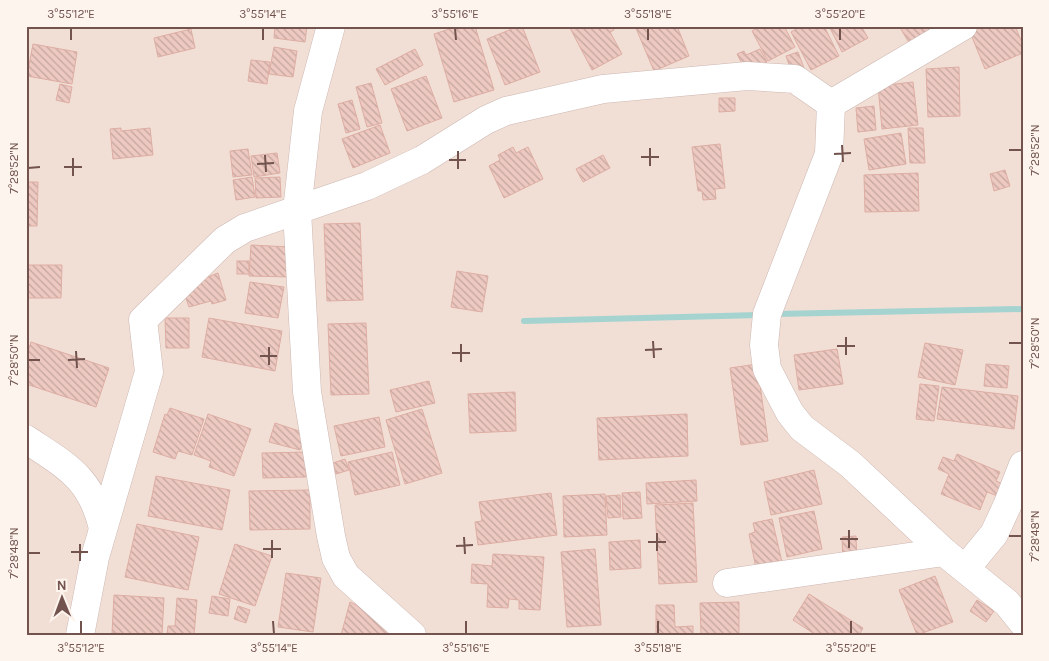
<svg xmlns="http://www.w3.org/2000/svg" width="1049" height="661" viewBox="0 0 1049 661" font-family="Karla,sans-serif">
	<defs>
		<pattern id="building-back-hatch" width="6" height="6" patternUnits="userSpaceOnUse" patternTransform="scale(1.25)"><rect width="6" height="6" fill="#edc9c1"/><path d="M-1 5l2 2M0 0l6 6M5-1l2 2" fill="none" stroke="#c4a69f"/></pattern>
	</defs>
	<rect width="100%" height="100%" fill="#faefe7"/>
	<rect fill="#f1dfd6" x="26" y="26" width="997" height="609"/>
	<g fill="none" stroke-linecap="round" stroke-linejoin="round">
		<g stroke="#a5d3d0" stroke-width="6">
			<path d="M775,314L1023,309"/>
			<path d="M524,321L760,315"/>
		</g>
	</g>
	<g fill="url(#building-back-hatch)" stroke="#deada3">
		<path d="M275,26H307L305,42L274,38Z"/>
		<path d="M459,26H475L494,90L454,102L434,34Z"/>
		<path d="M519,26H522L540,72L505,85L487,39Z"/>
		<path d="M569,26H612L614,30L610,32L622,54L592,70Z"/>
		<path d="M635,26H677L689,56L654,71Z"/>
		<path d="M761,26H784L795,47L768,61L752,31Z"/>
		<path d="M802,26H824L839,56L811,70L791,32Z"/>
		<path d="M829,26H861L868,38L842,52Z"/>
		<path d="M899,26H944L911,46Z"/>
		<path d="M984,26H1015L1023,45V53L985,69L970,32Z"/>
		<path d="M191,29L195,48L158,57L154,38Z"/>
		<path d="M33,44L77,52L72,84L27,76Z"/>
		<path d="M274,47L297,51L293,77L269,74Z"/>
		<path d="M415,49L423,65L385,85L376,69Z"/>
		<path d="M760,49L767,62L746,72L737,54L744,51L746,55Z"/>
		<path d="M798,52L804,68L792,73L786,56Z"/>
		<path d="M251,60L270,62L267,84L248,81Z"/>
		<path d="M959,67L960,116L928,117L926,69Z"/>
		<path d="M426,76L442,118L407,131L391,89Z"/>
		<path d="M913,82L918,125L882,129L878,86Z"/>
		<path d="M371,83L382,123L367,127L356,87Z"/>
		<path d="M60,84L72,87L69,103L56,100Z"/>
		<path d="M719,98H735V111L719,112Z"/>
		<path d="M352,100L360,129L346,133L338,104Z"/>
		<path d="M874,106L876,130L858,132L856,108Z"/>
		<path d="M380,125L390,153L353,168L342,139Z"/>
		<path d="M121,128V131L150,128L153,155L113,159L110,129Z"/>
		<path d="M908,128H923L925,163H910Z"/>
		<path d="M901,133L906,164L869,170L864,139Z"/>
		<path d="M720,144L725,188L715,189L716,199L703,200L702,191H698L692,147Z"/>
		<path d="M513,147L516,153L528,147L543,179L504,198L489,166L500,160L498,155Z"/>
		<path d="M248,149L252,175L233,177L230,151Z"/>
		<path d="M277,153L280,173L254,177L251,156Z"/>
		<path d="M603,155L610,168L583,182L576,169Z"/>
		<path d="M1005,170L1010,186L994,191L990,174Z"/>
		<path d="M918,173L919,211L865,212L864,175Z"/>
		<path d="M252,177L255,197L236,200L233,180Z"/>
		<path d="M280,177L281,197L256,198L255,178Z"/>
		<path d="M26,182H38L37,226H26Z"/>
		<path d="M360,223L363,300L327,301L324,224Z"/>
		<path d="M251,245L290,247L289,277L249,276Z"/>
		<rect x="237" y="261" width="12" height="13"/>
		<path d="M28,265H62L61,298H27Z"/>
		<path d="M457,271L488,276L482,312L451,307Z"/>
		<path d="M218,273L226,300L212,304L211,301L189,307L182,287Z"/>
		<path d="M250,282L284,287L278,318L245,313Z"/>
		<path d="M165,318H189V348H166Z"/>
		<path d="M209,318L282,331L275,371L202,357Z"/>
		<path d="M366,323L369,394L331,395L328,324Z"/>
		<path d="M31,342L109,368L96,407L26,384V358Z"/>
		<path d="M925,343L963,350L955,385L918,377Z"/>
		<path d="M837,349L843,384L799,390L794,355Z"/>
		<path d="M757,364L768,441L741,445L730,368Z"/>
		<path d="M986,364L1009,366L1007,388L984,386Z"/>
		<path d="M429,381L435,403L396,412L390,390Z"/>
		<path d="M920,384L939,386L934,421L916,419Z"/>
		<path d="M942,387L1018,396L1014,429L937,419Z"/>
		<path d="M515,392L516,431L470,433L468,394Z"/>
		<path d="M170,408L204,419L192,455L178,451L175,459L153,452L165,414L167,415Z"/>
		<path d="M422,409L442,473L405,484L386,420Z"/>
		<path d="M208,414L251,429L234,476L209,467L211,461L194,455Z"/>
		<path d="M687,414L688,456L599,460L597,418Z"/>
		<path d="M379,417L385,447L341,456L334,426Z"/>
		<path d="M275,423L305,433L300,450L269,442Z"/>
		<path d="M306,452V477L263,478L262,453Z"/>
		<path d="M392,452L400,485L355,495L348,462Z"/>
		<path d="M957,454L1000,472L996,481L1005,485L1000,497L987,492L980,510L941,494L949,474L938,469L943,457L954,461Z"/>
		<path d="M345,459L349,470L336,474L333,463Z"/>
		<path d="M814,470L822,504L771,515L764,482Z"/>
		<path d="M156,476L230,490L222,530L148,516Z"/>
		<path d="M696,480L697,501L647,504L646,483Z"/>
		<path d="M310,490V529L250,530L249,491Z"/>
		<path d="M640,492L642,518L623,519L622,493Z"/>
		<path d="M551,493L557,535L478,545L475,522L482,521L479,502Z"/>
		<path d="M605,494L607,535L564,537L563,496Z"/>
		<path d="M620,495L621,517L608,518L606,496Z"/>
		<path d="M693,503L697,582L659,584L655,505Z"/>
		<path d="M814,511L822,549L787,557L779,518Z"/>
		<path d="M772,519L782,562L756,568L749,534L755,532L753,523Z"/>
		<path d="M137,524L199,537L188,590L125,577Z"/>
		<path d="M856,536L857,561L843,562L842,537Z"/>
		<path d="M640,540L641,568L610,570L609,542Z"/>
		<path d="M235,544L272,556L255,606L219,594Z"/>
		<path d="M595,549L601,625L567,627L561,552Z"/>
		<path d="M493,554L544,557L540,610L519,609V600L509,599L508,608L487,607L488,584L471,583L472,564L492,566Z"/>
		<path d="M286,573L321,578L313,632L278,627Z"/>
		<path d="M935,576L953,622L917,635L899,590Z"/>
		<path d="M809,594L863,628L859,635H816L793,620Z"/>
		<path d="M114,595L164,598L162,635L112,633Z"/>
		<path d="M212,596L230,599L228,616L209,613Z"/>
		<path d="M177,598L197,600L194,635H167L168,626H175Z"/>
		<path d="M977,600L994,611L986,622L970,611Z"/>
		<path d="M350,602L365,609L404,635H341Z"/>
		<path d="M739,602V635H701L700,603Z"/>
		<path d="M656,605H674L675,627L693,626V635H656Z"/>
		<path d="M238,606L250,610L246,623L234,619Z"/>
	</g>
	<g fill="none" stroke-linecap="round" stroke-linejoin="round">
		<g stroke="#cdb7b1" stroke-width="29">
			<g id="minor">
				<path d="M331,26L308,111L297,211L307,392L331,536L336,558L346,576L412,635"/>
				<path d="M831,104L829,154L767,314L764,345L767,369L790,413L802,428L850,464L944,552L1007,603L1023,623"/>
				<path d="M26,439C66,466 91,477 103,528"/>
				<path d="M966,568L994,534L1007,506L1023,465"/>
				<path d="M727,583L944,552"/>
				<path d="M80,635L95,557L149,372L143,320L225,240L245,228L367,186L422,160L486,120L506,111L603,89L747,76L795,79L831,104L963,26"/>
			</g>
		</g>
		<use href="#minor" stroke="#fff" stroke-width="28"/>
	</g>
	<path fill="none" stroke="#72534e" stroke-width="2" d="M71,28V40M263,28V40M455,28L456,40M648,28V40M840,28V40M842,145L843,162M650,148V166M1009,150H1022M458,151V169M834,154L851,153M265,155L266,172M641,157H659M73,158V176M449,160H466M257,164L274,163M64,167H82M28,168L40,167M846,337V355M653,341L654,358M1009,343H1022M461,344V362M837,346H855M269,347V365M645,350L662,349M76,351L77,368M452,353H470M260,356H277M28,360H40M68,360L85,359M849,530V548M657,533V551M1009,536H1022M464,537L465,554M840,539H858M272,540V558M648,542H666M80,544V561M456,546L473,545M263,549H281M71,552H88M28,553H40M81,621V634M273,621L274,634M466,621V634M658,621V634M851,621V634"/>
	<rect width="1049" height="661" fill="none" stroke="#fdf4ed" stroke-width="55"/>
	<g transform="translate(62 598) rotate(359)" stroke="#fdf4ed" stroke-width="4" paint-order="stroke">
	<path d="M0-4L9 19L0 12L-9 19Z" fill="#72534e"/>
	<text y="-8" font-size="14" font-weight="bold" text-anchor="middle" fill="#72534e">N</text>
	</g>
	<rect x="28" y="28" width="994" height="606" fill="none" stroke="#72534e" stroke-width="2"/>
	<g font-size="12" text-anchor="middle" fill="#72534e">
		<text x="71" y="18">3°55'12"E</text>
		<text x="263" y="18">3°55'14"E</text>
		<text x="455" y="18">3°55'16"E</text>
		<text x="648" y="18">3°55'18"E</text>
		<text x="840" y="18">3°55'20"E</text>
		<text transform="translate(1035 150) rotate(-90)" y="4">7°28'52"N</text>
		<text transform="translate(14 168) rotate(-90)" y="4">7°28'52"N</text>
		<text transform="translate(1035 343) rotate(-90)" y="4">7°28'50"N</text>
		<text transform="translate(14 360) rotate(-90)" y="4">7°28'50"N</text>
		<text transform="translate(1035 536) rotate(-90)" y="4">7°28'48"N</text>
		<text transform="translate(14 553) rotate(-90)" y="4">7°28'48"N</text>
		<text x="81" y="652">3°55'12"E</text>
		<text x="274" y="652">3°55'14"E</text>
		<text x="466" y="652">3°55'16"E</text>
		<text x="658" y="652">3°55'18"E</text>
		<text x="851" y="652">3°55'20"E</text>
	</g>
</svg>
